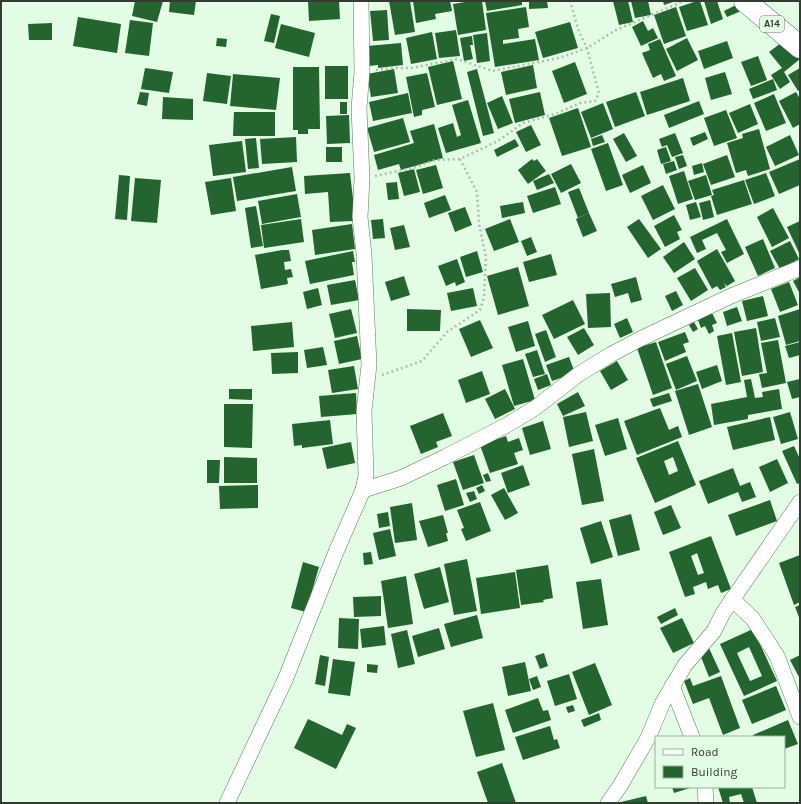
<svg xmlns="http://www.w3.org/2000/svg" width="801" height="804" viewBox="0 0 801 804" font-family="Karla,sans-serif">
	<rect width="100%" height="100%" fill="#e3fce4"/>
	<g fill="#23642f" fill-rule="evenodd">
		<path d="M135,1H163L157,22L132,16Z"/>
		<path d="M170,1H196L194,15L169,12Z"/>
		<path d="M308,1H339L340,19L309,21Z"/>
		<path d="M389,1H410L415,32L395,35Z"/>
		<path d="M413,1H450L452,11L435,14L436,19L416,23Z"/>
		<path d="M471,1H482L486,30L458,35L453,4Z"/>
		<path d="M485,1H522V5L487,11Z"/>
		<path d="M529,1H547L548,8L529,9Z"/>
		<path d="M613,1H628L633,22L619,25Z"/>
		<path d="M631,1H648L651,15L635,18Z"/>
		<path d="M663,1H676L664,5Z"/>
		<path d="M697,1H700L708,25L687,31L679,7Z"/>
		<path d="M704,1H717L723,19L711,24Z"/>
		<path d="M738,4L741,11L727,17L724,11Z"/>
		<path d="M526,7L529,27L518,29L519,38L503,40V44L535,39L539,60L495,67L486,13Z"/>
		<path d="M676,7L686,36L664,44L654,15Z"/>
		<path d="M387,10L389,40L373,41L370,11Z"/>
		<path d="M271,14L280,16L274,43L264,41Z"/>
		<path d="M78,17L121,24L117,53L73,46Z"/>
		<path d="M130,20L153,23L149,56L125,53Z"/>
		<path d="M643,21L648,31L653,28L658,38L641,46L632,27Z"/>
		<path d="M570,22L578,48L543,58L535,32Z"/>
		<path d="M52,23V40H29L28,24Z"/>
		<path d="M281,24L315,33L309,57L275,48Z"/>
		<path d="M456,30L460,56L439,58L435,33Z"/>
		<path d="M432,32L437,59L411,64L406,38Z"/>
		<path d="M487,33L490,61L477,63L473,35Z"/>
		<path d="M472,36L473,45H470L473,59L464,61L460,38Z"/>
		<path d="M217,38L227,39L226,47L216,46Z"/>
		<path d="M687,38L698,60L677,71L666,49Z"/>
		<path d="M660,39L676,76L664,81L661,74L653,78L642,53L650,50L648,44Z"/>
		<path d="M785,40L800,59L784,72L790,82L780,89L771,75L782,68L769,52Z"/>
		<path d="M727,41L733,58L704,69L698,51Z"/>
		<path d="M401,43L403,65L378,68V65L369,66L367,46Z"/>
		<path d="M758,56L767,80L751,86L741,62Z"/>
		<path d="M453,61L462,99L437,105L428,67Z"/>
		<path d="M575,62L587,94L564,103L552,71Z"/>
		<path d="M533,65L537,88L506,95L501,72Z"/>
		<rect x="325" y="66" width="23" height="33"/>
		<path d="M293,67H319L320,129H308V134H298V130H293Z"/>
		<path d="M145,68L173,72L169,93L141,89Z"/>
		<path d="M800,68V90L798,91L788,75Z"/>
		<path d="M394,69L398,93L371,97L367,74Z"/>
		<path d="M477,69L494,133L483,136L467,72Z"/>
		<path d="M725,72L732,94L711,100L705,78Z"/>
		<path d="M207,73L231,76L227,104L203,101Z"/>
		<path d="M427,73L435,107L422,110V115L414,117L406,77Z"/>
		<path d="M233,74L280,78L276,110L230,106Z"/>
		<path d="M683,78L690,101L647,115L640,92Z"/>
		<path d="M773,79L777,90L753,99L749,89Z"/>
		<path d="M140,92L149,93L147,106L137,104Z"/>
		<path d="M540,92L545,115L515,123L509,99Z"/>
		<path d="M636,92L645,116L615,127L606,102Z"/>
		<path d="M796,92L800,99V124L793,128L779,101Z"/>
		<path d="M408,93L412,113L373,121L369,102Z"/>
		<path d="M774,94L786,123L766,131L754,103Z"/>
		<path d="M502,96L513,123L498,129L487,103Z"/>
		<path d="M163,97L193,99V120L162,119Z"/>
		<path d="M468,100L481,143L446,153L438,128L453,123L457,137L461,135L452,105Z"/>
		<path d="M699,101L704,114L669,128L664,115Z"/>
		<rect x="340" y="102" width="7" height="12"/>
		<path d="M603,103L613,129L591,138L581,112Z"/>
		<path d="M750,104L758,124L738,133L729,113Z"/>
		<path d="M578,108L591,147L562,156L549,118Z"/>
		<path d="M726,110L737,138L714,146L704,118Z"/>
		<path d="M234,112H275V136H233Z"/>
		<path d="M349,115L350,143L327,144L326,116Z"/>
		<path d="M403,118L410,142L374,152L367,128Z"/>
		<path d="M434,124L443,158L401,170L399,164L378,170L374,155L414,143L410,131Z"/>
		<path d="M531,125L541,145L526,152L516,132Z"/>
		<path d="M759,129L770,169L748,176L746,170L736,173L727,143L743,138L742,134Z"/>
		<path d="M705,132L708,139L693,146L690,138Z"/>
		<path d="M624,133L637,156L626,162L613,139Z"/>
		<path d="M675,133L683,153L672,157L667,145L662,147L659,139Z"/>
		<path d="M602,135L605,142L593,146L591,139Z"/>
		<path d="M790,135L799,155L775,166L766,147Z"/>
		<path d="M296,137L297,162L262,164L260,139Z"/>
		<path d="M256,138L259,168L248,169L245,139Z"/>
		<path d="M515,139L519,146L497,157L494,150Z"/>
		<path d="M242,141L246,172L213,176L209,145Z"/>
		<path d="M608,143L623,185L606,191L591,149Z"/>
		<rect x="326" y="147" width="16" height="15"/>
		<path d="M666,147L671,161L661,164L657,150Z"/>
		<path d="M683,155L687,166L679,169L675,157Z"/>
		<path d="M727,155L735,177L711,185L703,164Z"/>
		<path d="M532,159L534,161L537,159L546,171L528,184L518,170Z"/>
		<path d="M800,159V185L779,194L769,172Z"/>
		<path d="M674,161L677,170L666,174L663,164Z"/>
		<path d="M702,163L704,172L694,175L692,166Z"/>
		<path d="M571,164L581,183L561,193L551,174Z"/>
		<path d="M436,165L443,188L423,194L416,170Z"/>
		<path d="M643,165L651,183L630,193L622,175Z"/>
		<path d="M292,167L296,191L237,201L233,177Z"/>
		<path d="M414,169L420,192L404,196L398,173Z"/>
		<path d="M684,171L693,199L678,204L669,176Z"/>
		<path d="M350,173L355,216L353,221L330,222L328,192L305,194L304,176Z"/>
		<path d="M766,173L775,196L754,204L745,180Z"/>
		<path d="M549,174L554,183L537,190L533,181Z"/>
		<path d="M119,175L130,176L127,220L115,219Z"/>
		<path d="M706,175L712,195L695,200L688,181Z"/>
		<path d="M135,178L161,180L157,223L131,221Z"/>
		<path d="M231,178L236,211L211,215L205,182Z"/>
		<path d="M744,180L752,204L717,215L711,196L714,195L712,190Z"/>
		<path d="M397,182L399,199L388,200L386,183Z"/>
		<path d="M663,185L675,209L653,220L641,196Z"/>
		<path d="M555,187L561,204L533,213L527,196Z"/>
		<path d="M579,188L589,213L578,218L568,192Z"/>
		<path d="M297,194L301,217L262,224L258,201Z"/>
		<path d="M445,195L451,210L429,218L424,203Z"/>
		<path d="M710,200L714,217L703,220L699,203Z"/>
		<path d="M523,202L525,213L502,218L500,206Z"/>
		<path d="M696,202L701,217L690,220L686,205Z"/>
		<path d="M256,206L263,246L251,248L245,208Z"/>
		<path d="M465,207L472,225L455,232L448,213Z"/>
		<path d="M773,208L789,238L772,247L757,217Z"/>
		<path d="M589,213L597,231L583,237L576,219Z"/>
		<path d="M674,215L682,230L677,232L680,239L665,247L654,226Z"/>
		<path d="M301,219L304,242L264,248L261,225Z"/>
		<path d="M383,219L385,238L373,239L371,220Z"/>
		<path d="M510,219L519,242L494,251L485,229Z"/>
		<path d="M639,219L661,249L648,258L627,227Z"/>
		<path d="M727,219L744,254L727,263L721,252L726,250L717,233L702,240L706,249L697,253L690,237Z"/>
		<path d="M800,221V255L787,227Z"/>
		<path d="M352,224L355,249L315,255L312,230Z"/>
		<path d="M404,225L410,247L395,250L390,228Z"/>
		<path d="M531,237L537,252L527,256L521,241Z"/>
		<path d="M763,239L775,268L758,276L745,247Z"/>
		<path d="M790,241L799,259L780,269L770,251Z"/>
		<path d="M684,242L695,259L674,273L663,257Z"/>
		<path d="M717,249L735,281L727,286L724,283L726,287L720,290L717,286L712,289L697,261Z"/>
		<path d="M282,250H289L291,261L284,262L285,270L291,269L293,277L287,278L288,284L261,289L255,255Z"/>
		<path d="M353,251L355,262H352L354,275L310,284L305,261Z"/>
		<path d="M477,251L483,272L466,277L460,257Z"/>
		<path d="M551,254L557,275L529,282L523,262Z"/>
		<path d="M457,259L465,282L456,286L455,282L446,286L438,266Z"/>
		<path d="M518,267L529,306L498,315L487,276Z"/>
		<path d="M695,268L708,290L691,301L677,278Z"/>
		<path d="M404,276L410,295L391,301L385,282Z"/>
		<path d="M636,277L642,300L631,303L628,293L615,297L611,284Z"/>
		<path d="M800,277V294L793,281Z"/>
		<path d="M355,280L359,300L331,305L327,285Z"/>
		<path d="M789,282L798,305L780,312L771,289Z"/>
		<path d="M318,288L322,305L307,309L303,292Z"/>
		<path d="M473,288L477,306L451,311L447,293Z"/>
		<path d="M676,291L683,305L672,311L665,296Z"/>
		<path d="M610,293L611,327L588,328L586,294Z"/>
		<path d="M763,296L768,316L747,321L742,301Z"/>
		<path d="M573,300L585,324L554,339L542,315Z"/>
		<path d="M737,307L742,321L727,326L723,312Z"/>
		<path d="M351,309L357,333L335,338L329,314Z"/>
		<path d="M407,309L441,310L440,331H407Z"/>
		<path d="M800,309V341L786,345L778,316Z"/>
		<path d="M712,313L717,323L712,325L714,331L709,334L705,326L701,328L698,320Z"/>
		<path d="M627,318L633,332L620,338L614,324Z"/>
		<path d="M775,318L780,337L761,341L757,322Z"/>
		<path d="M480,320L493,348L471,357L459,329Z"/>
		<path d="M528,321L535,346L516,352L508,327Z"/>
		<path d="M292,322L294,347L253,351L251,326Z"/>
		<path d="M694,322L698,329L693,332L689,325Z"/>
		<path d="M584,328L594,345L578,355L567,337Z"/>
		<path d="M756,328L763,372L742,376L734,332Z"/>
		<path d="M546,330L556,357L545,362L535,334Z"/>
		<path d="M685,332L689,342L683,344L686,352L665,361L658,342Z"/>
		<path d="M732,333L741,382L726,385L717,336Z"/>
		<path d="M357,336L362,359L339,364L334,341Z"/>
		<path d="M778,340L786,383L762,388L759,374L767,373L761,343Z"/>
		<path d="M656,342L672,388L653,395L637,348Z"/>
		<path d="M800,342V355L789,358L785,346Z"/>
		<path d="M323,347L327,365L307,368L304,350Z"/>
		<path d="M537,350L545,374L533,377L525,354Z"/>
		<path d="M298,352V373L272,374L271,353Z"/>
		<path d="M687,356L697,381L676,390L666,364Z"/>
		<path d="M569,357L575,373L552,381L546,365Z"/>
		<path d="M523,359L535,400L514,406L502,365Z"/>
		<path d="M617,361L628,380L611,390L600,371Z"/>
		<path d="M717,365L722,381L702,389L696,372Z"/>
		<path d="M354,366L358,389L332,393L328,370Z"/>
		<path d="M482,371L490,394L466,403L458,380Z"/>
		<path d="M547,374L551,385L538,390L534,379Z"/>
		<path d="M751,379L755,398L763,397L762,392L779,389L782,409L748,415V419L714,425L711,404L747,397L744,380Z"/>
		<path d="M800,379V397L792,399L787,382Z"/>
		<path d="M698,384L712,427L689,435L675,391Z"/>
		<path d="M229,389H252V400L229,399Z"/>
		<path d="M505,389L515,409L495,419L485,399Z"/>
		<path d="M578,392L585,406L563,416L557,404Z"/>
		<path d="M356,393L357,414L321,417L319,396Z"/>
		<path d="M669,393L672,401L653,407L650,399Z"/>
		<path d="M224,404H253L252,448L224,447Z"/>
		<path d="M660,408L669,430L678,426L682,437L637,455L624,421Z"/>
		<path d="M586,412L593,441L569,447L563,417Z"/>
		<path d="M790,412L798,439L781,444L773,417Z"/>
		<path d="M443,413L452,436L436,442L438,447L421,454L410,426Z"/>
		<path d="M770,417L775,440L733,450L727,427Z"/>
		<path d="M618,418L627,449L605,456L595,425Z"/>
		<path d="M330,420L333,444L302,448V445L294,446L292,424Z"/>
		<path d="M543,421L551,449L530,455L522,428Z"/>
		<path d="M506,436L508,442L519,438L523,450L514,453L518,464L490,473L480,445Z"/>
		<path d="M678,441L696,485L655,503L636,458ZM673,457L678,471L669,475L664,461Z"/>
		<path d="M351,442L355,463L327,469L322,448Z"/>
		<path d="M794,446L800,459V483L797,484L782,451Z"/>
		<path d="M594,449L604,501L582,505L572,454Z"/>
		<path d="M474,455L484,483L463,490L453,462Z"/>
		<path d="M224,457L257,458V483H224Z"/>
		<path d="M777,459L788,483L770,492L759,467Z"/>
		<path d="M207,460H220L219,483H207Z"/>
		<path d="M523,465L530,485L508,493L501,473Z"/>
		<path d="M733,468L740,486L750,482L756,497L742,502L738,492L708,504L699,481Z"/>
		<path d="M488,473L491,481L486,482L483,475Z"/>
		<path d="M456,479L464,505L445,511L437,485Z"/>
		<path d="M258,485V508L220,509L219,486Z"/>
		<path d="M482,485L485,491L479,494L476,488Z"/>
		<path d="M504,488L518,513L505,520L491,495Z"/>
		<path d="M474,491L477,499L470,502L466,493Z"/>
		<path d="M770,500L777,521L736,536L728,515Z"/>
		<path d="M480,502L491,531L466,541L461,529L464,528L457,510Z"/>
		<path d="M412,503L417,540L395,543L390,507Z"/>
		<path d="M671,505L681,528L663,535L654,512Z"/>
		<path d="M388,512L390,526L379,528L377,514Z"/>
		<path d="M631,514L640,550L618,556L609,520Z"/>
		<path d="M443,515L448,533H446L448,541L428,547L419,521Z"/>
		<path d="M601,521L613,557L591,564L580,528Z"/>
		<path d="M390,529L396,556L379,560L373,533Z"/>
		<path d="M711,536L731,589L721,593L718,585L708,589L706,582L693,587L695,594L685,597L669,552ZM697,553L704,573L698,575L691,556Z"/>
		<path d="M371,552L373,564L364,565L363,553Z"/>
		<path d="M800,555V602L794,605L779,563Z"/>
		<path d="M467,559L477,611L454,615L444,564Z"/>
		<path d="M303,562L319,567L306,612L291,608Z"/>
		<path d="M548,565L553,598L543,600L544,602L521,605L516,570Z"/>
		<path d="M440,567L449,602L424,609L414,574Z"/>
		<path d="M515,572L520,608L481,614L476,578Z"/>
		<path d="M406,576L413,624L388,628L381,581Z"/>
		<path d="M601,579L608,625L583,629L576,582Z"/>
		<path d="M381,596V616L354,617L353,597Z"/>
		<path d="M800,605V620L795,607Z"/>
		<path d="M675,608L678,615L661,624L657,617Z"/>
		<path d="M477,615L483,638L451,647L444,624Z"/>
		<path d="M339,618L359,619L358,649L338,648Z"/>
		<path d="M682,618L694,643L673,653L660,628Z"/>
		<path d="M384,626L386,645L362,648L360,629Z"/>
		<path d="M439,628L445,649L418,657L412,636Z"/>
		<path d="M753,629L777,681L744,696L720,644ZM749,647L762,676L750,681L737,653Z"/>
		<path d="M407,630L415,664L398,668L391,634Z"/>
		<path d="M709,648L720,672L709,677L699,652Z"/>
		<path d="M544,653L548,666L540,669L535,656Z"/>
		<path d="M320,655L329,657L325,686L315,684Z"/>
		<path d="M800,655V679L790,660Z"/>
		<path d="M333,659L355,662L350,696L328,693Z"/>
		<path d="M525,662L531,691L508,696L502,667Z"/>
		<path d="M595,663L612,705L589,715L572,672Z"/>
		<path d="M367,664L378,665L377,673L367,672Z"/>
		<path d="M569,674L577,699L555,706L547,681Z"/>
		<path d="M537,676L541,687L533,690L529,679Z"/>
		<path d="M721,676L740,728L723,735L709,698L693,704L684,681L690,678L693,686Z"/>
		<path d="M776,686L786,710L752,724L742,700Z"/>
		<path d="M538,698L543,711L548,710L551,720L513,733L505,710Z"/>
		<path d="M493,703L505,750L476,757L463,711Z"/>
		<path d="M573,705L575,711L568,713L566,707Z"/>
		<path d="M599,713L601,720L584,727L581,720Z"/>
		<path d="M308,719L342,735L347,724L356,728L336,769L294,748Z"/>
		<path d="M788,720L798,744L784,749V737H753V735Z"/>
		<path d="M550,726L554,740L557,739L560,748L523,760L515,737Z"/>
		<path d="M502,763L516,803H488L477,772Z"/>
		<path d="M672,787H693L674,793Z"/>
		<path d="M718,787H752L757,803H744L741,794L729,797L730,803H723Z"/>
		<path d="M646,796L648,803H621V802Z"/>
	</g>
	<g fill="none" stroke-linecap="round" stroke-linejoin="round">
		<g stroke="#5f7661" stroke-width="16">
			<g id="street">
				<path d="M363,490L401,478L445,457L507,425L535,408L579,374L610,355L640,339L731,296L800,268"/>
				<path d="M732,599L753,619L777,656L800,717"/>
				<path d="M672,686L692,737"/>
				<path d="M705,787L706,803"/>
				<path d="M227,803L285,680L336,552L363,490L366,476L364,411L369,365L364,254L360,217L362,178L359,108L362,72L361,1"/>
				<path d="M608,803L620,786L648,738L663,702L685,665L714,631L723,613L800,502"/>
			</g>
		</g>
		<g stroke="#5f7661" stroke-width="23">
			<path id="highway" d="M745,1L800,47"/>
		</g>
		<g stroke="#abbfac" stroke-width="2.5" stroke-dasharray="2 3" stroke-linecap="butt">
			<path d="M376,70L391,68H411L457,59L493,71L559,58L587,48L616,30L684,1"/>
			<path d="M375,176L416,167L435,160L460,159L498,141L523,123L555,114L580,103L595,101L599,93L587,48L579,32L570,1"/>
			<path d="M382,375L422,361L447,332L480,310L484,297L486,257L479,224L477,192L460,159"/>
		</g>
		<use href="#street" stroke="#fff" stroke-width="15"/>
		<use href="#highway" stroke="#fff" stroke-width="22"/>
	</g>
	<g text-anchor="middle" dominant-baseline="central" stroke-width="4" stroke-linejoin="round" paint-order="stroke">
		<rect fill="#e3fce4" stroke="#677668" stroke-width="1" x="760" y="16" width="24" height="16" rx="3"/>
		<g font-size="10" font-weight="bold" fill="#323c33">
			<text x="772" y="24">A14</text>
		</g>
	</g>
	<rect width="801" height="804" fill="none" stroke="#323c33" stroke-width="4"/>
	<rect x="655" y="736" width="130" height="52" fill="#e3fce4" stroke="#9caf9d"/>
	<rect x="663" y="749" width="20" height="6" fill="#ffffff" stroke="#9caf9d"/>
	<text x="691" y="756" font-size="12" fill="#323c33">Road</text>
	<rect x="663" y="766" width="20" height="12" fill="#23642f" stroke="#9caf9d"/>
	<text x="691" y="776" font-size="12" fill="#323c33">Building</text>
</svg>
